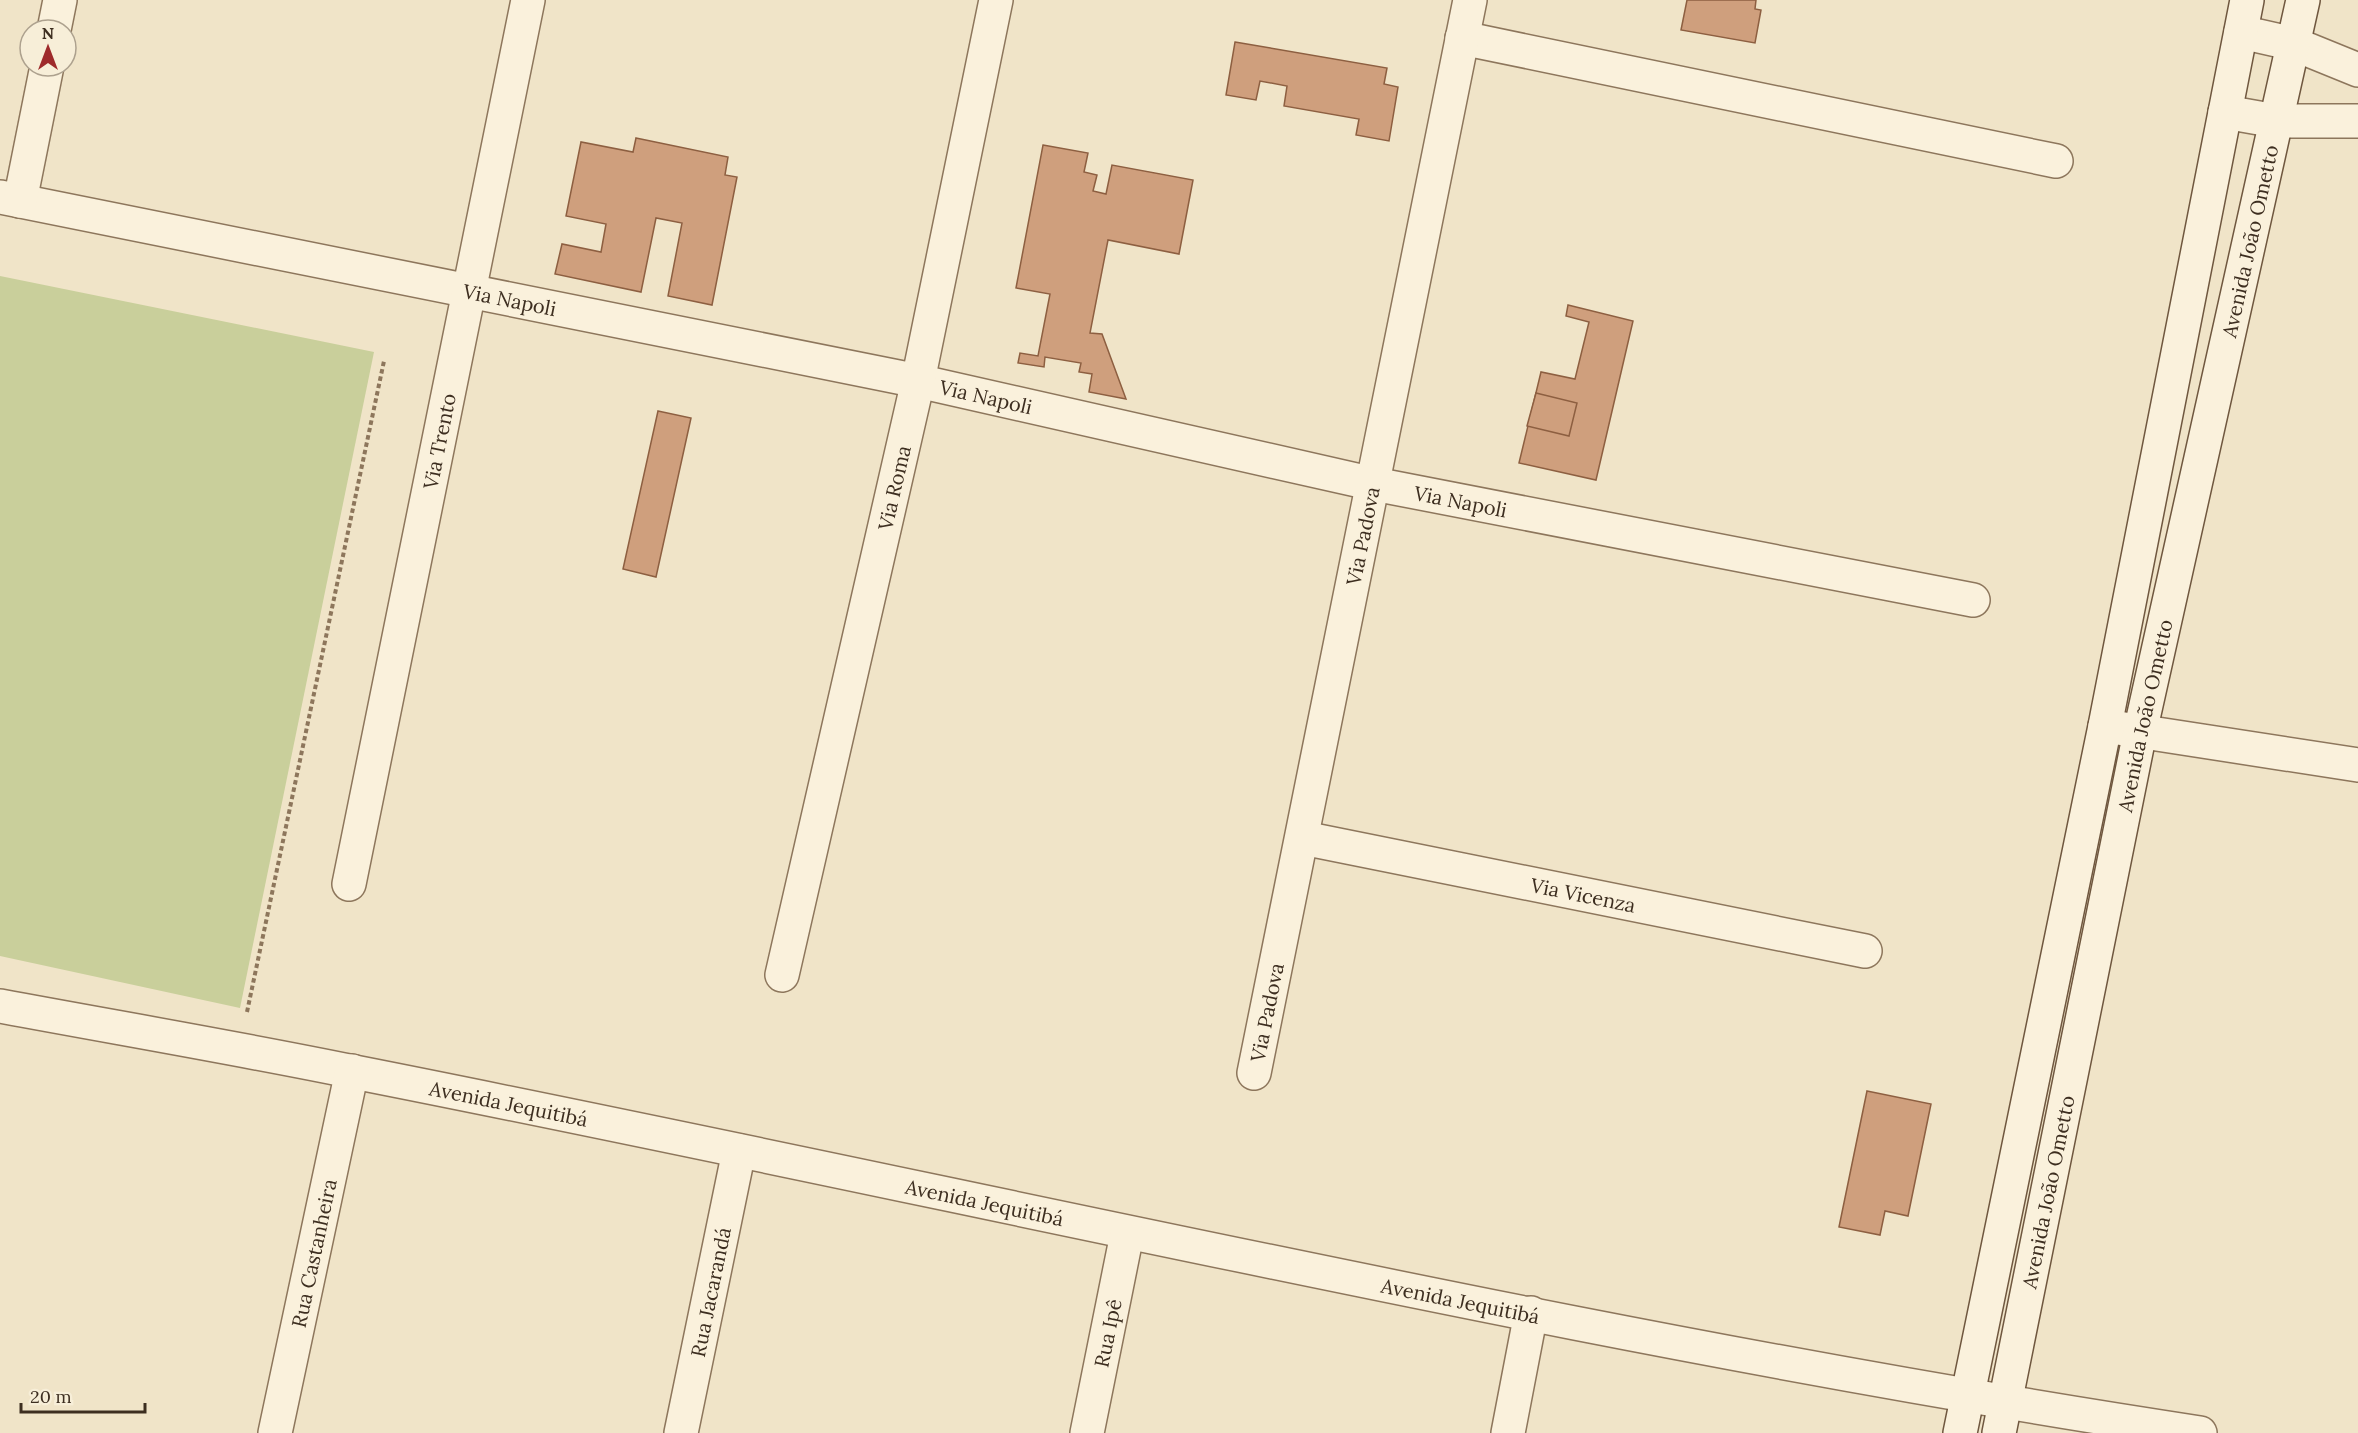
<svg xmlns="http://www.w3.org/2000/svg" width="2358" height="1433" viewBox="0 0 2358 1433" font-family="Lora,serif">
	<rect width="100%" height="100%" fill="#f0e4c8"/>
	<path fill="#c9cf9b" d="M0,276L374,352L240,1008L0,956Z"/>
	<g fill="#cf9f7d" stroke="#8d5f41" stroke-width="1.5">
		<path d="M1687,0H1756L1755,9L1761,10L1755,43L1681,30Z"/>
		<path d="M1235,42L1387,68L1384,84L1398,87L1389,141L1356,135L1359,119L1284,106L1287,86L1260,81L1256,100L1226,95Z"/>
		<path d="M636,138L728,157L725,175L737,177L712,305L668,296L682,223L656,218L641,292L555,274L562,244L601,252L606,224L566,216L581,142L633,152Z"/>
		<path d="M1043,145L1088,153L1084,172L1097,175L1093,191L1106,194L1112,165L1193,180L1179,254L1108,240L1090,333L1102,334L1126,399L1089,392L1092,374L1079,372L1081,363L1045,357L1044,367L1018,363L1020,353L1038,356L1050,294L1016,288Z"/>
		<path d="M1568,305L1633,321L1596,480L1519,463L1541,372L1575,379L1589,322L1566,316Z"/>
		<path d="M1536,393L1577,403L1569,436L1527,426Z"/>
		<path d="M658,411L691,418L656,577L623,569Z"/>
		<path d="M1867,1091L1931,1104L1908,1216L1885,1211L1880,1235L1839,1227Z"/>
	</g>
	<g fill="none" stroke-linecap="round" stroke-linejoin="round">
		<g stroke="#8d765c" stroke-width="36">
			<g id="street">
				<path d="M54,30L60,0"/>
				<path d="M2241,32L2294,44L2358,70"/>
				<path d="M1462,38L2056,161"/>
				<path d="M2225,112L2276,121H2358"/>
				<path id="s1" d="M0,197L918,381L1374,484L1973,600"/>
				<path d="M20,201L47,66"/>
				<path d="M2105,726L2358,765"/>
				<path id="s2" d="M1303,838L1865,951"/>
				<path id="s3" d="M349,884L528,0"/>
				<path id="s4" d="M782,975L918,381L996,0"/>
				<path id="s5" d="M0,1006C118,1028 237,1048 354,1072C969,1193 1580,1339 2200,1433"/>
				<path id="s6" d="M1254,1073L1470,0"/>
				<path id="s7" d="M275,1433L352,1071"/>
				<path id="s8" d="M681,1433L739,1151"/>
				<path id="s9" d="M1087,1433L1127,1234"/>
				<path d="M1508,1433L1531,1313"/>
			</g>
		</g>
		<g stroke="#6f573f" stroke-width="36">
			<g id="secondary">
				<path d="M1960,1433L2105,726L2247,0"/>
				<path id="s10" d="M1999,1433L2140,732L2303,0"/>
			</g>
		</g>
		<path stroke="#8d765c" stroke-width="4" stroke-dasharray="4.5 3" stroke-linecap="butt" d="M247,1012L384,361"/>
		<use href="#street" stroke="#faf1dc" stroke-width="33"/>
		<use href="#secondary" stroke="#faf1dc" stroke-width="33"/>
	</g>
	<g text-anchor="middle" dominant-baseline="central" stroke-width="6" stroke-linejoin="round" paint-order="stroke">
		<g font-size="20" fill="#3d2e20" stroke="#f7eed8">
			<text stroke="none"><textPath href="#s10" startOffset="1218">Avenida João Ometto</textPath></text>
			<text stroke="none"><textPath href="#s1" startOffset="520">Via Napoli</textPath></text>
			<text stroke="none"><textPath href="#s1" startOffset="1006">Via Napoli</textPath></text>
			<text stroke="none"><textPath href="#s3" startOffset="452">Via Trento</textPath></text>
			<text stroke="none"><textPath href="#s4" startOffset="500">Via Roma</textPath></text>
			<text stroke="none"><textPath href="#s1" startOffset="1492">Via Napoli</textPath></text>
			<text stroke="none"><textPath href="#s6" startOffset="548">Via Padova</textPath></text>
			<text stroke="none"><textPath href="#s10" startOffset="732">Avenida João Ometto</textPath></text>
			<text stroke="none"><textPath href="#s2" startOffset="286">Via Vicenza</textPath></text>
			<text stroke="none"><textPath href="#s6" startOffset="62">Via Padova</textPath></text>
			<text stroke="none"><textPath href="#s5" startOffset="518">Avenida Jequitibá</textPath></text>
			<text stroke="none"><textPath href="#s10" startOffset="246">Avenida João Ometto</textPath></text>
			<text stroke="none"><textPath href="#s5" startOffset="1004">Avenida Jequitibá</textPath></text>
			<text stroke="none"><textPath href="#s7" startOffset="184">Rua Castanheira</textPath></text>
			<text stroke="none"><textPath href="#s8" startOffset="144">Rua Jacarandá</textPath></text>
			<text stroke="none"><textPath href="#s5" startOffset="1490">Avenida Jequitibá</textPath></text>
			<text stroke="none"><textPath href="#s9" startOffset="102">Rua Ipê</textPath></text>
		</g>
	</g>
	<g transform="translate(48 48)"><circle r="28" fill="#f7eed8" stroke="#ada18e" stroke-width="1.5"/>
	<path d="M0-4.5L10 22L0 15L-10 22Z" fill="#9e2a2b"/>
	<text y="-9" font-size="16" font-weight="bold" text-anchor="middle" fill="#3d2e20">N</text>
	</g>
	<path d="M21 1403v9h124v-9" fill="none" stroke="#3d2e20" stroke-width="3"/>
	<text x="30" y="1403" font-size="18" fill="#3d2e20" stroke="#f7eed8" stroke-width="4.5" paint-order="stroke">20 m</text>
</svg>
